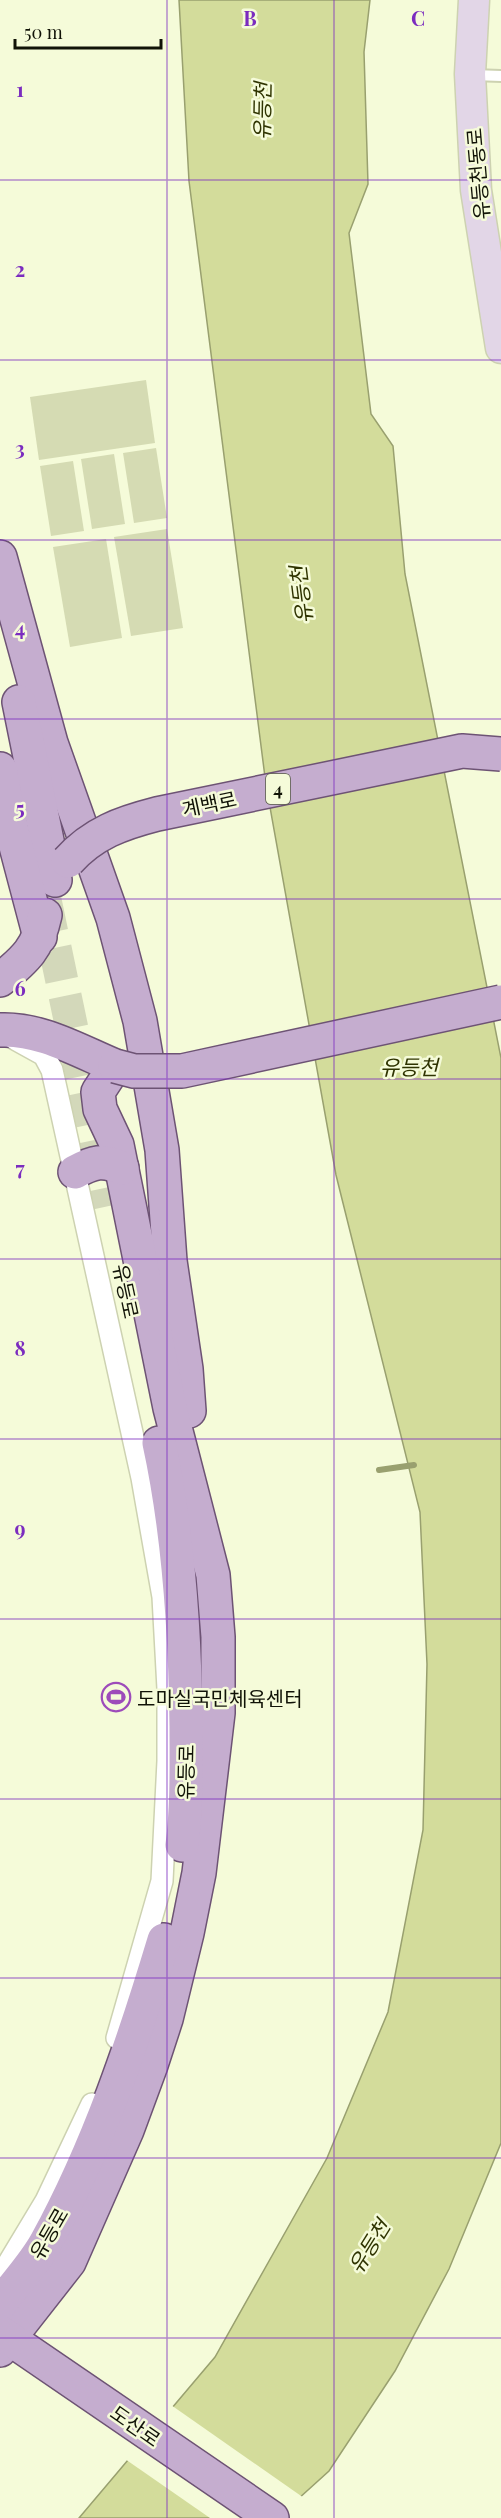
<svg xmlns="http://www.w3.org/2000/svg" width="501" height="2518" viewBox="0 0 501 2518" font-family="'Playfair Display','Noto Sans KR',serif">
	<rect width="100%" height="100%" fill="#f5fbd9"/>
	<g fill="#d5dbb3">
		<path d="M146,380L155,443L39,460L30,397Z"/>
		<path d="M156,448L167,518L134,523L123,453Z"/>
		<path d="M114,454L125,524L92,529L81,459Z"/>
		<path d="M73,461L84,531L51,536L40,466Z"/>
		<path d="M167,529L183,628L131,636L114,537Z"/>
		<path d="M106,539L122,638L70,647L53,547Z"/>
	</g>
	<path fill="#d3dc9b" stroke="#99a06f" stroke-width="1.5" d="M179,0H370L364,52L368,184L349,233L371,414L393,446L405,574L501,1058V2143L449,2269L395,2371L329,2471L277,2518H79L215,2357L327,2158L388,2012L423,1830L427,1664L420,1512L336,1175L266,785L189,181Z"/>
	<path fill="#f5fbd9" d="M171,2405L304,2498L282,2518H210L125,2459Z"/>
	<g fill="none" stroke-linecap="round" stroke-linejoin="round">
		<path stroke="#99a06f" stroke-width="6" d="M379,1470L414,1465"/>
		<path stroke="#d3d8ba" stroke-width="33" stroke-dasharray="33 16" stroke-linecap="butt" d="M45,900L109,1206"/>
		<g stroke="#cdd2b1" stroke-width="14">
			<path id="service" d="M473,75L501,76"/>
		</g>
		<g stroke="#cdd2b1" stroke-width="24">
			<g id="minor">
				<path d="M15,1039L44,1055L52,1070L142,1478L163,1597L168,1689V1761L162,1881L117,2038"/>
				<path d="M0,2271L8,2264L46,2201L92,2104"/>
			</g>
		</g>
		<g stroke="#cdd2b1" stroke-width="33">
			<path id="secondary" d="M474,0L470,74L476,190L501,348"/>
		</g>
		<g stroke="#6d5374" stroke-width="36">
			<g id="primary">
				<path d="M0,557L51,743L113,918L140,1021L162,1150L170,1261L186,1369L189,1411"/>
				<path d="M19,702L55,880"/>
				<path d="M0,769L12,831L40,937"/>
				<path d="M0,980C26,959 38,948 45,915"/>
				<path d="M0,1030C40,1028 79,1051 115,1066L98,1092L100,1109L117,1145L170,1408L213,1575L218,1637V1713L199,1873L187,1933L166,2019L151,2065L127,2130L69,2262L0,2350"/>
				<path d="M75,1172C93,1162 103,1159 122,1168"/>
				<path d="M159,1443C179,1535 185,1632 186,1726C186,1766 187,1806 182,1845"/>
				<path d="M0,2304C15,2284 34,2264 46,2242C98,2147 133,2043 164,1940"/>
				<path d="M0,2332L272,2518"/>
			</g>
		</g>
		<use href="#service" stroke="#fff" stroke-width="10"/>
		<use href="#minor" stroke="#fff" stroke-width="21"/>
		<use href="#secondary" stroke="#e2d6e7" stroke-width="30"/>
		<use href="#primary" stroke="#c5adcf" stroke-width="33"/>
		<g stroke="#6d5374" stroke-width="36" stroke-linecap="butt">
			<g id="primary-bridge">
				<path d="M68,861C93,833 122,823 157,814L462,751L501,754"/>
				<path d="M115,1066L134,1071H182L501,1002"/>
			</g>
		</g>
		<use href="#primary-bridge" stroke="#c5adcf" stroke-width="33"/>
	</g>
	<path fill="none" stroke="#7b2cbf" stroke-width="1.5" stroke-opacity="0.55" d="M167,0V2518M334,0V2518M0,180H501M0,360H501M0,540H501M0,719H501M0,899H501M0,1079H501M0,1259H501M0,1439H501M0,1619H501M0,1799H501M0,1978H501M0,2158H501M0,2338H501"/>
	<defs>
		<g id="stadium-ring" transform="scale(1.5)"><circle r="9.5" fill="#f5fbd9" stroke="#9d4bba" stroke-width="1.5"/><path d="M0-5a6.5 5 0 1 0 0 10a6.5 5 0 1 0 0-10ZM-3.5-1.8h7v3.6h-7Z" fill="#9d4bba"/></g>
	</defs>
	<g fill-rule="evenodd">
		<use href="#stadium-ring" x="116" y="1697"/>
	</g>
	<g text-anchor="middle" dominant-baseline="central" stroke-width="5" stroke-linejoin="round" paint-order="stroke">
		<rect fill="#f5fbd9" stroke="#555946" stroke-width="1.5" x="266" y="774" width="24" height="30" rx="4.5"/>
		<g font-size="18" font-weight="bold" fill="#111307">
			<text x="278" y="789">4</text>
		</g>
		<g font-size="20" fill="#111307" stroke="#f5fbd9">
			<text transform="translate(477 174) rotate(-95)">유등천동로</text>
			<text transform="translate(209 803) rotate(-12)">계백로</text>
			<text transform="translate(127 1291) rotate(78)">유등로</text>
			<text transform="translate(185 1772) rotate(-89)">유등로</text>
			<text transform="translate(48 2233) rotate(-60)">유등로</text>
			<text transform="translate(136 2425) rotate(35)">도산로</text>
		</g>
		<g font-size="20" fill="#111307" stroke="#f5fbd9" text-anchor="start">
			<text x="137" y="1697">도마실국민체육센터</text>
		</g>
		<g font-size="21" font-style="italic" fill="#2f3401" stroke="#f5fbd9">
			<text transform="translate(261 111) rotate(-89)">유등천</text>
			<text transform="translate(300 595) rotate(-97)">유등천</text>
			<text x="409" y="1066">유등천</text>
			<text transform="translate(368 2246) rotate(-58)">유등천</text>
		</g>
	</g>
	<g font-size="20" text-anchor="middle" font-weight="bold" fill="#7b2cbf" stroke="#f5fbd9" stroke-width="5" stroke-linejoin="round" paint-order="stroke">
		<text x="250" y="26">B</text>
		<text x="418" y="26">C</text>
		<text x="20" y="97">1</text>
		<text x="20" y="277">2</text>
		<text x="20" y="456">3</text>
		<text x="20" y="636">4</text>
		<text x="20" y="816">5</text>
		<text x="20" y="996">6</text>
		<text x="20" y="1176">7</text>
		<text x="20" y="1356">8</text>
		<text x="20" y="1536">9</text>
	</g>
	<path d="M15 39v9h146v-9" fill="none" stroke="#111307" stroke-width="3"/>
	<text x="24" y="39" font-size="18" fill="#111307" stroke="#f5fbd9" stroke-width="4.5" paint-order="stroke">50 m</text>
</svg>
